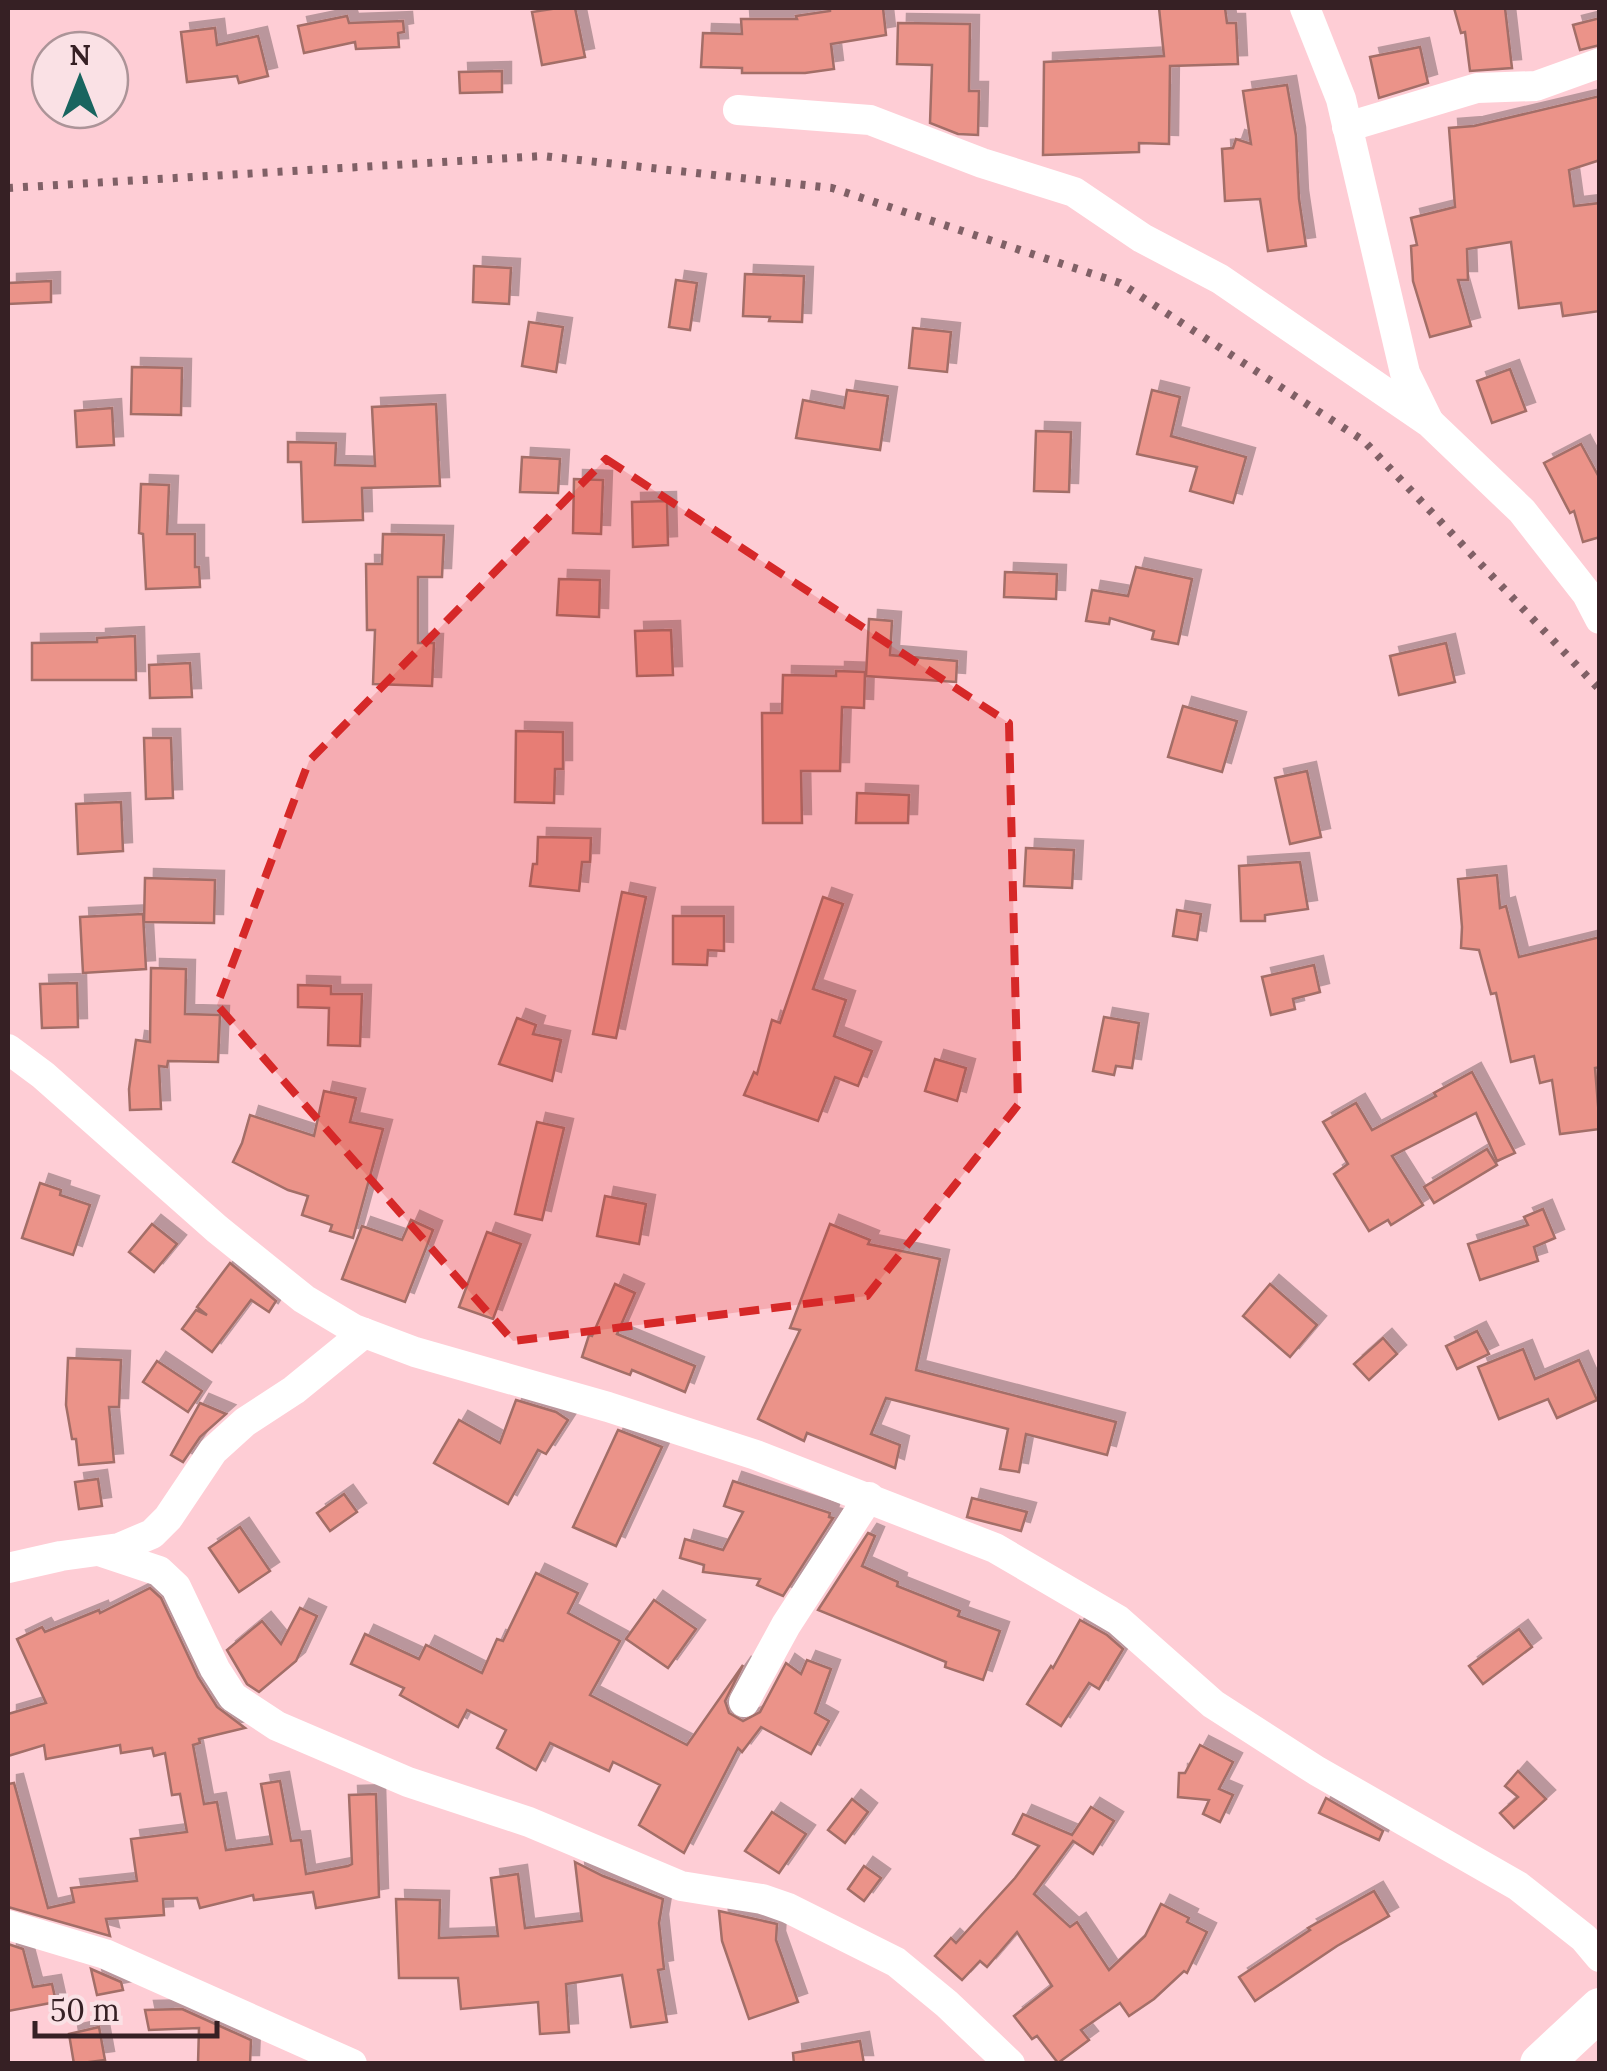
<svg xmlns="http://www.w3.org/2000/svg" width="1607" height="2071" viewBox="0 0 1607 2071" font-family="Lora,serif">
	<defs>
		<filter id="shadow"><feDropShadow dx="9" dy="-9" stdDeviation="0" flood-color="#0004"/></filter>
	</defs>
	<rect width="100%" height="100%" fill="#fecdd5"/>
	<g fill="#eb9389" stroke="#a36e67" stroke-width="2.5" filter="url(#shadow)">
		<path d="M558,8H575L585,57L542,65L532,12Z"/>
		<path d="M830,8H883L886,35L831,44L834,69L805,73H742V68L701,67L703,33L742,34L741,19H797L796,16L830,11Z"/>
		<path d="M1159,8H1225L1227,23H1236L1238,64L1170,66L1169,144L1139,143V152L1043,155L1044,62L1164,56Z"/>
		<path d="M1454,8H1505L1512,68L1470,71L1465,32L1461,33Z"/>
		<path d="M347,16L349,23L403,21L404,32L398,33L399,47L356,49L355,42L304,53L298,26Z"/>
		<path d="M1600,18V45L1580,50L1573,25Z"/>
		<path d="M898,23L970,24L969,91H979L978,135L958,134L930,123L932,65L897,64Z"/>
		<path d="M215,28L217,45L258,36L268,76L239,83L237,76L187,82L181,32Z"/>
		<path d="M1420,47L1428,83L1379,98L1370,57Z"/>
		<path d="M502,71V92L460,93L459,72Z"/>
		<path d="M1287,85L1296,136L1299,199L1306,246L1268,251L1260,199L1225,201L1222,149L1233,148L1236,139L1251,144L1243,91Z"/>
		<path d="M1600,96V160L1569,170L1574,206L1600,203V311L1563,316L1561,303L1519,308L1511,242L1467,249L1468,280H1458L1471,326L1430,337L1413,281L1411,246L1417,245L1411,218L1455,207L1449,128L1474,126Z"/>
		<path d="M474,266L511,268L509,304L473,302Z"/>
		<path d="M745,274L804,276L802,322L769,321L770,317L743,316Z"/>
		<path d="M676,280L697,283L690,330L669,327Z"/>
		<path d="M51,281V302L8,304V283Z"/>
		<path d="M529,322L563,327L556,372L522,366Z"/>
		<path d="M913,328L951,332L947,372L909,368Z"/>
		<path d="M132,367L182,368L181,415L131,414Z"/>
		<path d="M1510,369L1526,411L1492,423L1477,381Z"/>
		<path d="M847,390L888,396L880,450L796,438L803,400L844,408Z"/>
		<path d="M1152,390L1180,397L1171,436L1246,457L1233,503L1190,491L1197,467L1137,454Z"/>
		<path d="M436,404L440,486L362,488L363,520L303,522L301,462H288V442L336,443L335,465L375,466L372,407Z"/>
		<path d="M112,408L114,445L77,447L75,411Z"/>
		<path d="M1036,431L1071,432L1069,492L1034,491Z"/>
		<path d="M1581,444L1600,479V537L1583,542L1574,511L1570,513L1544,463Z"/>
		<path d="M522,457L560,459L558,493L520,492Z"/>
		<path d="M574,479L603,480L601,534L573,533Z"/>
		<path d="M141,484L169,485L167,534H195V567H199L200,587L146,589L143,534L139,533Z"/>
		<path d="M667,501L668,545L633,547L632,502Z"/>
		<path d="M383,534L444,535L442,577H418V643H434L432,686L373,684L375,630H367L366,564H382Z"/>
		<path d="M1136,567L1192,579L1178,644L1152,639L1154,631L1110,618L1109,624L1086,621L1092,590L1128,596Z"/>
		<path d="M1005,572L1057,574L1056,599L1004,597Z"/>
		<path d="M559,579L600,580L599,617L557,615Z"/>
		<path d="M869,619L892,621L890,655L957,661L956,682L866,676Z"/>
		<path d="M671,630L673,675L637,676L635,631Z"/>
		<path d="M135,636L136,680H32V643L97,642V638Z"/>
		<path d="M1446,643L1455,682L1399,695L1390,656Z"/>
		<path d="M190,663L192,697L150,698L149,665Z"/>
		<path d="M836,671L865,672L864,708L842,707L840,771H801L802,823H763L762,713H782L783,675L836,676Z"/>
		<path d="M1183,706L1237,721L1222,772L1168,757Z"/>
		<path d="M516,731L563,732V769H555L554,803L515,802Z"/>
		<path d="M144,738H171L173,798L146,799Z"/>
		<path d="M1307,771L1321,837L1290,844L1275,778Z"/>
		<path d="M857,793L909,795L908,823H856Z"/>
		<path d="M121,802L123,851L78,854L76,804Z"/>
		<path d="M538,837L591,838L590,862H582L579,891L530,886L533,864H537Z"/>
		<path d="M1026,848L1074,850L1072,888L1024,886Z"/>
		<path d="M1300,862L1308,909L1265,915V921H1241L1239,866Z"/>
		<path d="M1497,875L1500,908L1506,906L1519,957L1600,937V1067L1595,1068L1600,1129L1560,1134L1552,1080L1540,1083L1534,1056L1511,1062L1496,993L1491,994L1479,950L1461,948L1462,927L1458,879Z"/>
		<path d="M145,878L215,880L214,923L144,922Z"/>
		<path d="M622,892L646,897L616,1038L593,1034Z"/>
		<path d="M823,897L843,904L813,989L846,1000L834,1036L872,1051L858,1086L835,1077L818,1121L744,1095L754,1072L757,1074L772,1020L780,1023Z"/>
		<path d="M1177,910L1201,914L1197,940L1173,936Z"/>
		<path d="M143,914L146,969L83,973L80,917Z"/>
		<path d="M673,916H724V951L708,950L707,965L673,964Z"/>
		<path d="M1314,965L1320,992L1293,999L1295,1009L1271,1015L1262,977Z"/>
		<path d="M151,968L186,969L185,1014L220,1015L218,1062L168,1061L167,1067L159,1066L161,1109L130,1110L129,1089L136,1040L150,1042Z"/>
		<path d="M77,983L78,1027L42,1028L40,984Z"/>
		<path d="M298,985L331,986V994H362L360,1046L328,1045L329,1008L298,1007Z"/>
		<path d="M1104,1017L1139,1023L1132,1068L1116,1066L1114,1075L1093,1071Z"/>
		<path d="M517,1018L536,1025L533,1034L561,1040L552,1081L499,1064Z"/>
		<path d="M935,1059L966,1068L957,1101L925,1091Z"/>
		<path d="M1472,1072L1515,1153L1497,1161L1476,1113L1392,1156L1423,1205L1391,1225L1388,1220L1369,1231L1334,1174L1348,1164L1323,1122L1356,1103L1372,1130L1436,1096L1434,1093Z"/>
		<path d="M324,1091L356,1098L350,1122L383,1129L353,1238L330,1231L332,1225L302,1215L308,1196L288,1190L233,1162L242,1143L250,1115L314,1136Z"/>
		<path d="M537,1122L564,1128L542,1220L515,1214Z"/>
		<path d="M1487,1149L1497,1165L1434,1203L1424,1187Z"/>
		<path d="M40,1183L61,1190L60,1195L90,1205L73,1255L22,1238Z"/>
		<path d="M605,1196L646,1204L639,1244L597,1236Z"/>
		<path d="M1543,1209L1555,1238L1534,1247L1538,1261L1480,1280L1468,1244L1528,1225L1524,1217Z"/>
		<path d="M411,1220L433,1230L405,1302L342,1279L362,1226L402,1240Z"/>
		<path d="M152,1224L177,1244L154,1272L129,1252Z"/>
		<path d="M830,1224L870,1240L868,1244L940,1259L916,1370L1116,1422L1107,1455L1026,1434L1019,1472L1000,1469L1008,1429L886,1398L871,1434L900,1445L895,1468L807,1433L804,1441L758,1419L800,1330L790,1328Z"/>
		<path d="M487,1232L521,1244L493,1319L459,1307Z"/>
		<path d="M230,1263L276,1301L269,1312L251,1300L212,1352L182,1329L196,1310L207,1315L197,1307Z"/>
		<path d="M615,1284L635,1293L617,1334L695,1366L685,1392L632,1370L630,1375L582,1357L589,1335L592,1336Z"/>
		<path d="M1270,1284L1317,1325L1290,1357L1243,1316Z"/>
		<path d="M1477,1331L1489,1354L1457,1369L1446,1346Z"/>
		<path d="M1383,1338L1397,1354L1369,1380L1354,1364Z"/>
		<path d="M1523,1349L1535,1379L1579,1360L1597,1400L1557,1418L1548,1399L1499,1419L1478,1367Z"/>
		<path d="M68,1358L121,1360L119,1407H109L114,1462L79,1465L76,1439H72L66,1405Z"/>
		<path d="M157,1361L202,1391L188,1412L143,1382Z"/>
		<path d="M516,1400L556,1412L568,1420L546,1454L538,1450L508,1504L434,1463L459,1420L500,1443Z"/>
		<path d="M200,1403L226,1414L200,1437L183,1462L171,1455Z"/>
		<path d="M618,1430L662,1447L616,1546L573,1527Z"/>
		<path d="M98,1479L102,1506L79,1509L75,1482Z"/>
		<path d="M733,1481L830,1513L829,1517L833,1518L783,1596L757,1585L760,1579L703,1572L704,1565L680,1558L685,1539L723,1550L743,1512L724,1506Z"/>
		<path d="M344,1494L357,1512L330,1531L317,1513Z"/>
		<path d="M972,1498L1027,1512L1021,1531L967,1517Z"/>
		<path d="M240,1527L270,1571L239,1592L209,1548Z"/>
		<path d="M868,1533L875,1536L862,1566L898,1582L897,1586L960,1611L958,1616L1000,1631L983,1680L945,1667L946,1662L818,1610Z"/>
		<path d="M536,1573L578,1593L568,1613L620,1641L590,1695L687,1745L743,1665L725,1701L729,1713L743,1721L760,1712L786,1663L801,1674L807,1660L831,1669L815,1713L829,1721L811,1754L761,1727L742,1752L738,1748L684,1853L639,1825L660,1785L613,1762L609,1771L550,1743L536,1770L497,1748L506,1730L467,1710L458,1727L400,1695L404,1688L351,1664L365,1634L419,1659L426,1645L482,1673L497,1639L503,1641Z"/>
		<path d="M150,1588L161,1598L198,1677L217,1707L245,1728L199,1739L200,1743L193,1745L204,1804L217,1802L226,1850L272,1844L261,1784L280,1781L291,1841L301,1840L306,1874L348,1866L352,1864L349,1795L376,1794L379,1897L316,1908L313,1892L254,1900L253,1895L200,1908L197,1898L163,1899L164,1915L106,1919L110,1936L8,1907V1784L14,1783L48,1908L74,1902L71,1888L137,1881L131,1839L187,1832L180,1794L172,1795L165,1753L154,1756L152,1748L121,1753L120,1745L46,1759L44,1745L8,1756V1714L46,1703L17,1639L42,1627L45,1632L99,1610L100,1613Z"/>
		<path d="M654,1600L696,1629L668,1668L626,1639Z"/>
		<path d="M300,1608L317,1616L296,1661L259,1692L247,1684L227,1650L262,1621L281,1644Z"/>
		<path d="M1080,1620L1107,1635L1123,1649L1099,1689L1089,1683L1061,1726L1027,1704L1051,1666L1053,1668Z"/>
		<path d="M1519,1629L1532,1647L1483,1684L1469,1666Z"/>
		<path d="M1200,1745L1233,1762L1219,1789L1233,1795L1220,1822L1203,1814L1209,1800L1178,1797L1179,1773H1185Z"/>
		<path d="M1518,1771L1546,1799L1514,1828L1500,1813L1518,1797L1505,1786Z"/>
		<path d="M1326,1798L1383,1831L1379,1840L1319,1813Z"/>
		<path d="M852,1799L868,1812L845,1843L828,1830Z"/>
		<path d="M1091,1807L1114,1821L1093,1854L1073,1841L1034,1894L1070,1927L1077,1922L1109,1970L1145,1936L1161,1904L1189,1918L1187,1922L1207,1932L1187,1973L1184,1971L1154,1999L1129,2016L1120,2003L1081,2030L1089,2040L1058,2063L1037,2036L1032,2039L1014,2016L1052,1986L1017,1932L987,1967L980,1961L962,1980L935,1956L951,1938L956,1943L1015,1878L1039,1846L1013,1834L1023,1814L1072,1835Z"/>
		<path d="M772,1812L806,1834L779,1873L745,1851Z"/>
		<path d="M575,1862L603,1876L663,1899L659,1923L664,1969L658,1970L667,2022L631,2027L622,1975L566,1984L569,2032L540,2034L538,2002L461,2009L458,1978H399L396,1899L440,1900L439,1938L498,1936L491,1878L518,1874L525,1928L582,1921Z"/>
		<path d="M864,1866L881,1878L864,1901L848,1889Z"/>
		<path d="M1374,1891L1389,1916L1337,1946L1255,2001L1239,1977L1310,1930L1308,1928Z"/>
		<path d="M719,1911L777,1924L776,1940L798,2002L749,2019L722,1941Z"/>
		<path d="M8,1944L23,1949L33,1987L52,1984L56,2002L8,2011Z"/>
		<path d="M91,1969L121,1982L123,1990L97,1995Z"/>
		<path d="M182,2009L251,2040L250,2064H198L199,2028L149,2030L145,2010Z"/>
		<path d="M99,2027L105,2060L74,2064L69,2034Z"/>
		<path d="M860,2041L864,2064H794L793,2053Z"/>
	</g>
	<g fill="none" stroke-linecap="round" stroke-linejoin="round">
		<g stroke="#fff" stroke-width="30">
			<path d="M1305,8L1341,99L1405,373L1428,420"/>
			<path d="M738,110L870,120L982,163L1074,192L1142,238L1220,279L1430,423L1522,511L1587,594L1600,619"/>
			<path d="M1347,127L1477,88L1536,86L1600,63"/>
			<path d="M8,1049L43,1075L217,1229L304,1299L354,1329L415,1352L608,1407L756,1455L995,1548L1118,1620L1213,1704L1317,1771L1518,1886L1584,1938L1600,1957"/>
			<path d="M102,1552L159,1571L176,1587L215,1669L233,1697L277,1726L408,1782L529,1822L681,1886L762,1899L788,1908L896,1962L947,2004L1010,2064"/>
			<path d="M8,1568L61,1556L119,1548L152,1534L168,1518L213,1451L245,1422L294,1390L364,1333"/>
			<path d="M744,1702L786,1625L869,1497"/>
			<path d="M8,1925L105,1954L352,2064"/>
		</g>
		<path stroke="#fff" stroke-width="42" d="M1541,2064L1600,2009"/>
		<path stroke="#806066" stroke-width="8" stroke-dasharray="5 10" stroke-linecap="butt" d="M8,188L543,156L832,188L1120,283L1364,441L1600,690"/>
	</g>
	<path fill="#d62828" fill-opacity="0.2" stroke="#d62828" stroke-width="8" stroke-dasharray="20 12" stroke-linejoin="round" d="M606,459L1009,723L1018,1105L867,1296L513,1341L217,1005L309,761Z"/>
	<rect width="1607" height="2071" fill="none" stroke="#362024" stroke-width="20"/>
	<g transform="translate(80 80)"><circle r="48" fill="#fae1e5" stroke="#ac9498" stroke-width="2.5"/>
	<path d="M0-8L18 38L0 25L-18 38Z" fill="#19655f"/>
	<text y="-15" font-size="28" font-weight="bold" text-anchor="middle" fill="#362024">N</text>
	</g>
	<path d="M35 2021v15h182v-15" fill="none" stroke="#362024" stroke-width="5"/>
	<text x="50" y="2021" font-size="30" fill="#362024" stroke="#fae1e5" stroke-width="8" paint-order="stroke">50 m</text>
</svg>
